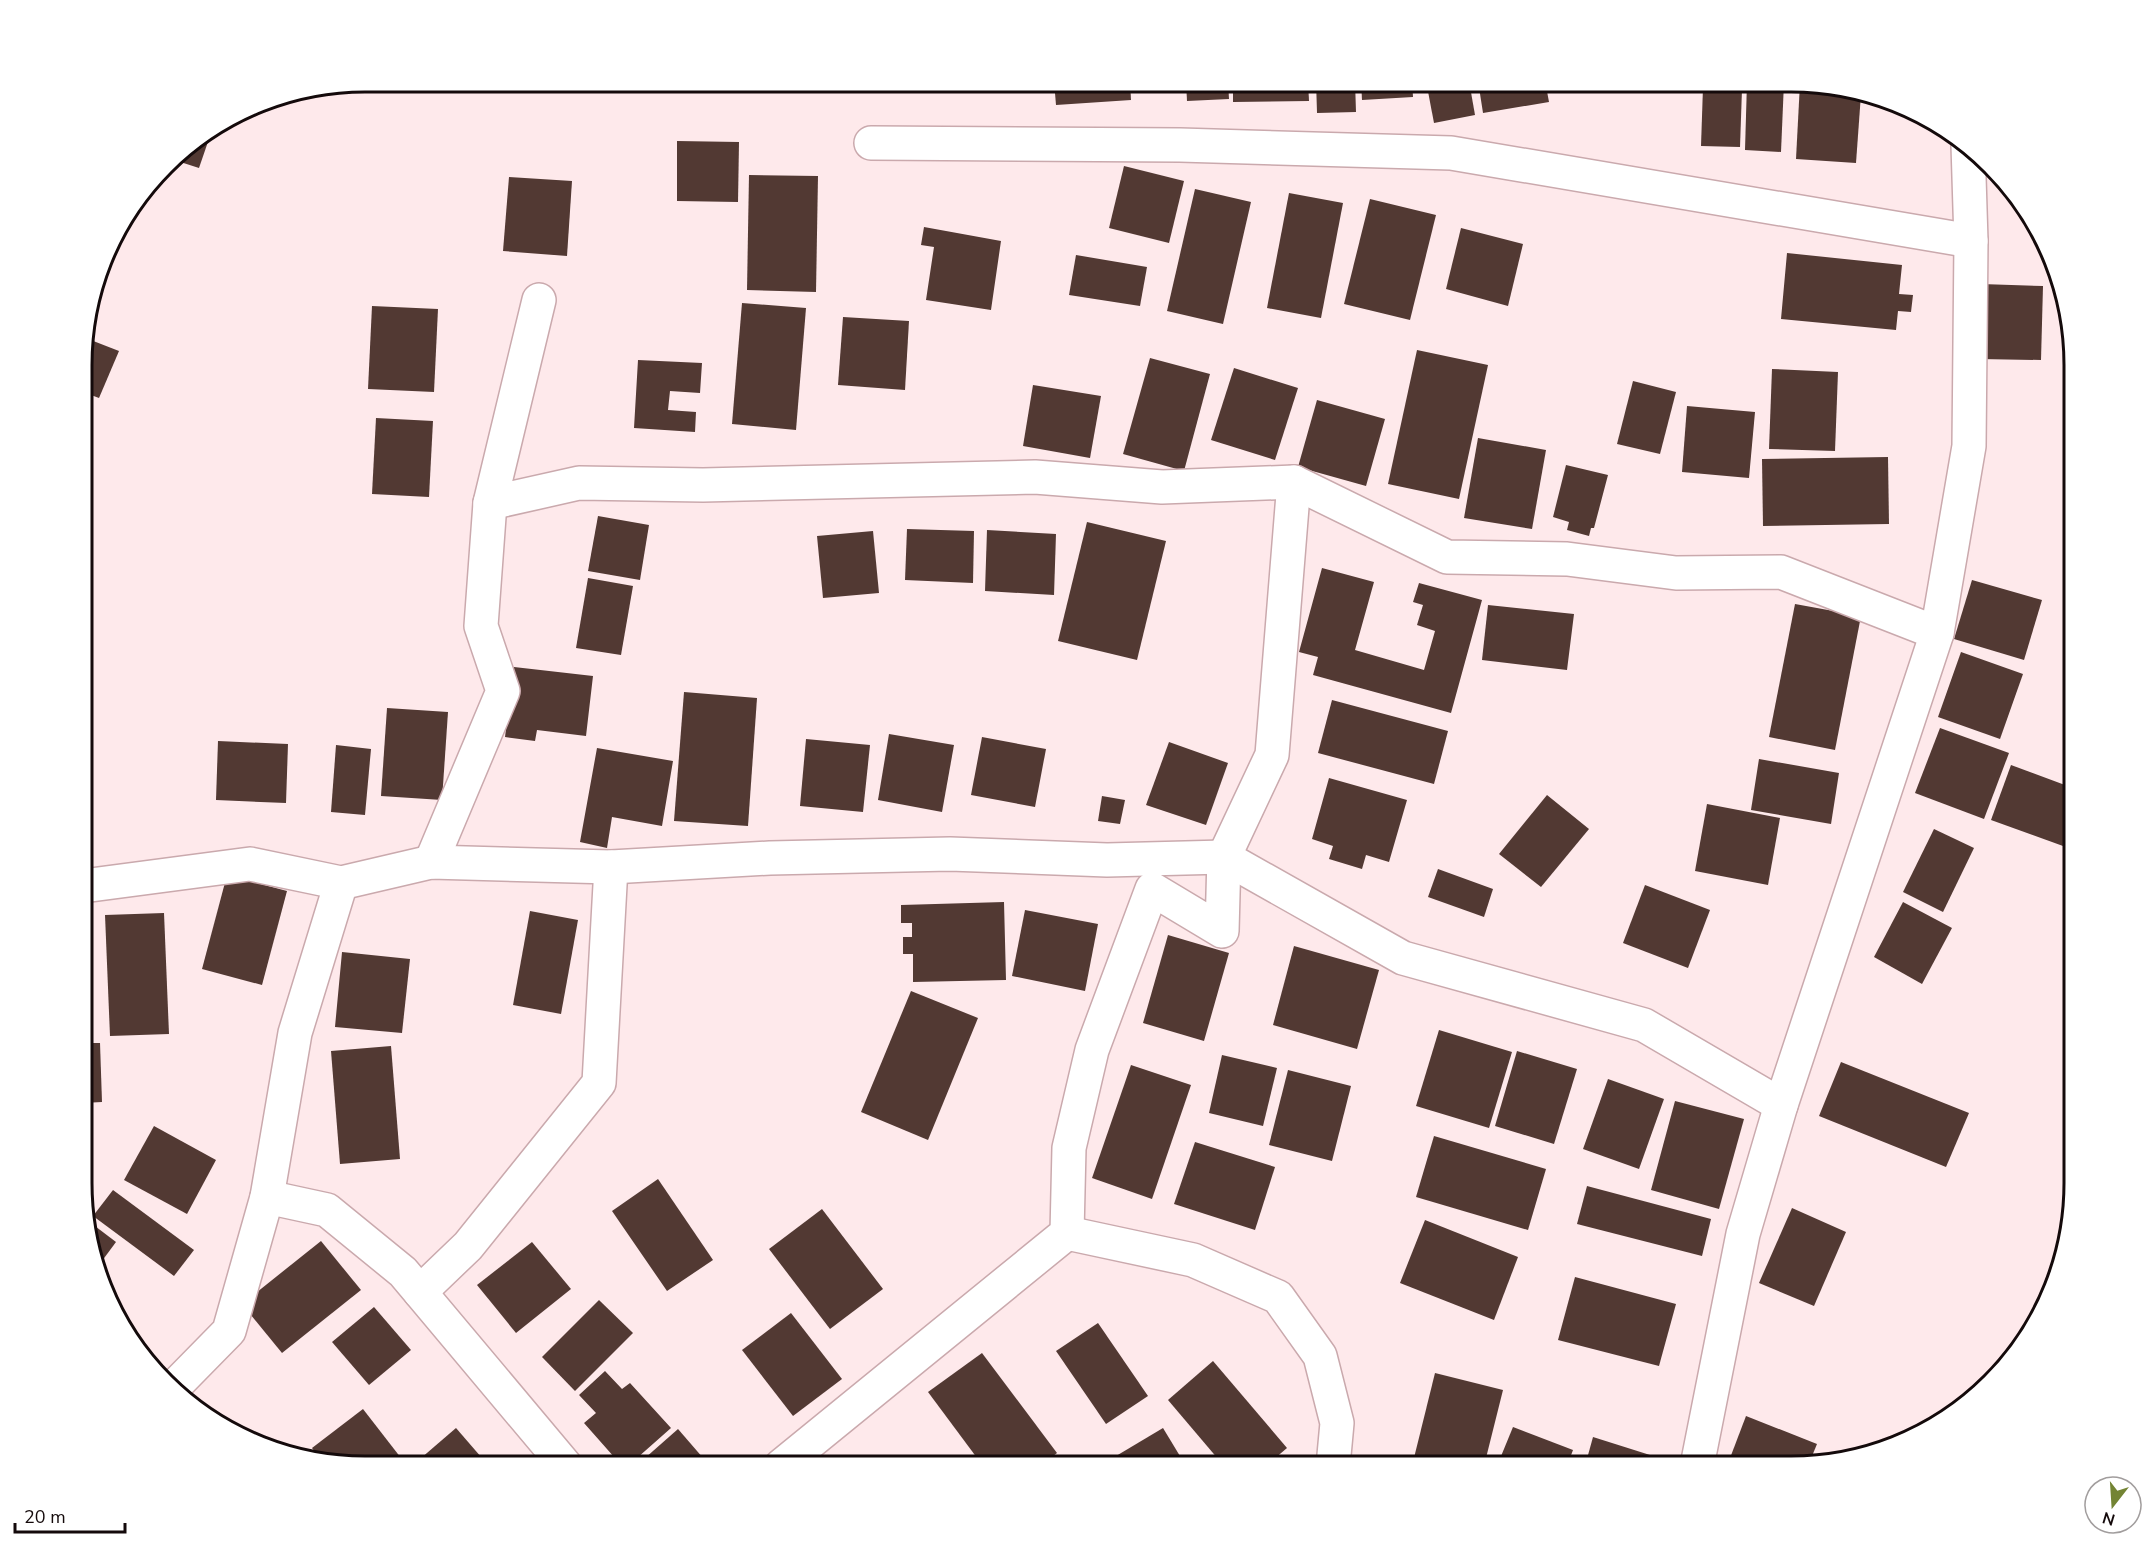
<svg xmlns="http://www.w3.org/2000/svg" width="2155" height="1547" viewBox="0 0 2155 1547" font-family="'Nunito Sans',sans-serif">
	<rect width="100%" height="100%" fill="#fee9eb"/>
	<g fill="#523933">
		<path d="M1054,81H1130L1131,100L1056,105Z"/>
		<path d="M1186,81H1228L1229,99L1187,101Z"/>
		<path d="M1233,81H1308L1309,101L1233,102Z"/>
		<path d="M1316,81H1355L1356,112L1317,113Z"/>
		<path d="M1361,81H1412L1413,97L1362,100Z"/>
		<path d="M1426,81H1469L1475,115L1434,123Z"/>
		<path d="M1478,81H1545L1549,102L1483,113Z"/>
		<path d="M1747,82H1784L1781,152L1745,150Z"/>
		<path d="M1800,83L1821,84L1861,94L1856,163L1796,159Z"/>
		<path d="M1703,87L1742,89L1740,147L1701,146Z"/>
		<path d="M212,130L199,168L171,159L177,152Z"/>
		<path d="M677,141L739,142L738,202L677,201Z"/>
		<path d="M1124,166L1184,181L1169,243L1109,228Z"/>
		<path d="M749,175L818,176L816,292L747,290Z"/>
		<path d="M509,177L572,181L567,256L503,251Z"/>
		<path d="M1195,189L1251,202L1223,324L1167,311Z"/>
		<path d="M1289,193L1343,203L1321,318L1267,308Z"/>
		<path d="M1370,199L1436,215L1410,320L1344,304Z"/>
		<path d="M924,227L1001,241L991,310L926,300L934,247L921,245Z"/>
		<path d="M1461,228L1523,244L1508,306L1446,289Z"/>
		<path d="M1787,253L1902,265L1899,294L1913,295L1911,312L1898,311L1896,330L1781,319Z"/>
		<path d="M1076,255L1147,267L1140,306L1069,295Z"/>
		<path d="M1981,284L2043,286L2041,360L1979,359Z"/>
		<path d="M742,303L806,308L796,430L732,424Z"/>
		<path d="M372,306L438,309L434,392L368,389Z"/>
		<path d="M843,317L909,321L905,390L838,385Z"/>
		<path d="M83,337L119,351L99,398L83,392Z"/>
		<path d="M1417,350L1488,365L1459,499L1388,484Z"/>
		<path d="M1150,358L1210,374L1184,471L1123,454Z"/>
		<path d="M638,360L702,363L700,393L670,391L668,410L696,412L695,432L634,428Z"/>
		<path d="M1234,368L1298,388L1275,460L1211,440Z"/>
		<path d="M1772,369L1838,372L1835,451L1769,449Z"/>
		<path d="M1633,381L1676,392L1660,454L1617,444Z"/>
		<path d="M1033,385L1101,396L1090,458L1023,446Z"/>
		<path d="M1317,400L1385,419L1366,486L1298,467Z"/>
		<path d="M1687,406L1755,412L1749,478L1682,472Z"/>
		<path d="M376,418L433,421L429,497L372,494Z"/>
		<path d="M1478,438L1546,450L1532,529L1464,518Z"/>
		<path d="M1888,457L1889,524L1763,526L1762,459Z"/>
		<path d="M1566,465L1608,475L1594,528H1591L1589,536L1567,530L1569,522L1553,517Z"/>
		<path d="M598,516L649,525L640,580L588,571Z"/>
		<path d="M1087,522L1166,541L1137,660L1058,641Z"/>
		<path d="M907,529L974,531L973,583L905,580Z"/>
		<path d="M987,530L1056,534L1054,595L985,591Z"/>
		<path d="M873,531L879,593L823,598L817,536Z"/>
		<path d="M1322,568L1374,582L1355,650L1424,670L1435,631L1417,625L1423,605L1413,602L1419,583L1482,600L1451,713L1313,675L1318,657L1299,652Z"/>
		<path d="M588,578L633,586L621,655L576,648Z"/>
		<path d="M1972,580L2042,600L2024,660L1954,639Z"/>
		<path d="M1795,604L1861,616L1835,750L1769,737Z"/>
		<path d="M1488,605L1574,614L1567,670L1482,660Z"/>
		<path d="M1961,652L2023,674L2000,739L1938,717Z"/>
		<path d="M514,667L593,676L586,736L537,730L535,741L505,737Z"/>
		<path d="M684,692L757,698L748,826L674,821Z"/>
		<path d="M1332,700L1448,731L1434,784L1318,753Z"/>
		<path d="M387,708L448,712L442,800L381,796Z"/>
		<path d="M1940,728L2009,753L1984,819L1915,793Z"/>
		<path d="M889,734L954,745L942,812L878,800Z"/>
		<path d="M982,737L1046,749L1035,807L971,795Z"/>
		<path d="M806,739L870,745L863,812L800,806Z"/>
		<path d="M218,741L288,744L286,803L216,800Z"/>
		<path d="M1169,742L1228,763L1206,825L1146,805Z"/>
		<path d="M336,745L371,749L365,815L331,812Z"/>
		<path d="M597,748L673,761L662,826L612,817L607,848L580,842Z"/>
		<path d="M1759,759L1839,773L1831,824L1751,810Z"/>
		<path d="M2011,765L2073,788V817L2063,846L1991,820Z"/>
		<path d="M1329,778L1407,800L1389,862L1366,855L1362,869L1329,859L1333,846L1312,839Z"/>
		<path d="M1547,795L1589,829L1541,887L1499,854Z"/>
		<path d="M1102,796L1125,800L1120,824L1098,821Z"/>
		<path d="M1707,804L1780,818L1768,885L1695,871Z"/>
		<path d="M1934,829L1974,848L1943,912L1903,892Z"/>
		<path d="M1438,869L1493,889L1484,917L1428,897Z"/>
		<path d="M227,875L287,891L262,985L202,969Z"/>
		<path d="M1645,885L1710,910L1688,968L1623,943Z"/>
		<path d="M1004,902L1006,980L913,982V954H903V937H912V923H901V905Z"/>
		<path d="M1903,902L1952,928L1922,984L1874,957Z"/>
		<path d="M1025,910L1098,924L1085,991L1012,976Z"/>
		<path d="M530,911L578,920L561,1014L513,1005Z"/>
		<path d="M164,913L169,1034L110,1036L105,915Z"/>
		<path d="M1168,935L1229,953L1204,1041L1143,1023Z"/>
		<path d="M1294,946L1379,970L1357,1049L1273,1025Z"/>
		<path d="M342,952L410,959L402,1033L335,1027Z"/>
		<path d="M911,991L978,1018L928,1140L861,1112Z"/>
		<path d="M1439,1030L1512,1052L1489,1128L1416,1106Z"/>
		<path d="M83,1043H100L102,1102L83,1103Z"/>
		<path d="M391,1046L400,1159L340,1164L331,1051Z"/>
		<path d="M1517,1051L1577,1069L1554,1144L1495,1126Z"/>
		<path d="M1222,1055L1277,1068L1263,1126L1209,1113Z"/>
		<path d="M1841,1062L1969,1113L1946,1167L1819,1116Z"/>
		<path d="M1131,1065L1191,1085L1152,1199L1092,1178Z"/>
		<path d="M1288,1070L1351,1086L1332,1161L1269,1145Z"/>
		<path d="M1608,1079L1664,1099L1639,1169L1583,1149Z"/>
		<path d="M1675,1101L1744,1119L1719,1209L1651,1190Z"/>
		<path d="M154,1126L216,1160L187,1214L124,1180Z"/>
		<path d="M1434,1136L1546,1169L1528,1230L1416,1197Z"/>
		<path d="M1195,1142L1275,1167L1255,1230L1174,1204Z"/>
		<path d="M658,1179L713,1260L667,1291L612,1211Z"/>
		<path d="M1587,1186L1711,1219L1702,1256L1577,1224Z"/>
		<path d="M113,1190L194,1250L174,1276L93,1216Z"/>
		<path d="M1792,1208L1846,1232L1814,1306L1759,1283Z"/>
		<path d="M822,1209L883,1289L830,1329L769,1249Z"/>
		<path d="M83,1217L116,1242L99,1265L83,1219Z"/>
		<path d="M1425,1220L1518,1257L1494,1320L1400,1283Z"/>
		<path d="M321,1241L361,1290L282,1353L242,1304Z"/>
		<path d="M532,1242L571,1289L516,1333L477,1285Z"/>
		<path d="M1575,1277L1676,1304L1659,1366L1558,1340Z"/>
		<path d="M599,1300L633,1333L575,1391L542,1357Z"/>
		<path d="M374,1307L411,1350L369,1385L332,1342Z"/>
		<path d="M791,1313L842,1379L793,1416L742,1350Z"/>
		<path d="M1098,1323L1148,1396L1106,1424L1056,1351Z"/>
		<path d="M982,1353L1057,1453L1040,1466H983L928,1392Z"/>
		<path d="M1213,1361L1287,1448L1266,1466H1224L1168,1400Z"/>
		<path d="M605,1371L622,1389L630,1383L671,1428L628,1466H622L584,1423L596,1413L579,1395Z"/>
		<path d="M1435,1373L1503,1390L1484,1466H1412Z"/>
		<path d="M363,1409L401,1458L390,1465H346L322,1461L312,1448Z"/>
		<path d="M1746,1416L1817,1444L1810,1461L1791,1466H1727Z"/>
		<path d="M1513,1427L1573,1450L1567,1466H1497Z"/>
		<path d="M456,1428L488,1465H413Z"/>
		<path d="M1163,1428L1186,1466H1109L1106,1462Z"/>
		<path d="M678,1429L710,1466H636Z"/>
		<path d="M1593,1437L1650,1455L1647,1466H1585Z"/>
	</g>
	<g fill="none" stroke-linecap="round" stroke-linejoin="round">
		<g stroke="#caa9ad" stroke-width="36">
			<g id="minor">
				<path d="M871,143L1180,145L1451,153L1971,241"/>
				<path d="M490,503L579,483L703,485L1035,477L1162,487L1294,482L1447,557L1567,559L1676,573L1781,572L1937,633"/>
				<path d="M431,862L503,691L481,626L490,503L539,300"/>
				<path d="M83,886L250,864L341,883L431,862L611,867L770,858L950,854L1107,860L1224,857L1403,958L1644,1025L1781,1105"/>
				<path d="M267,1197L327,1210L403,1272L565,1465"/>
				<path d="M1067,1233L1193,1260L1278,1297L1320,1356L1337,1423L1333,1466"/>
				<path d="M420,1292L468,1246L599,1083L611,867"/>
				<path d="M174,1387L229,1331L267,1197L295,1033L341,883"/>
				<path d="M781,1466L1067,1233L1069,1148L1092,1050L1152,889L1222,931L1224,857L1272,755L1294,482"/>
				<path d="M1697,1466L1743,1234L1781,1105L1937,633L1969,446L1971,241L1968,145"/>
			</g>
		</g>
		<use href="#minor" stroke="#fff" stroke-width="33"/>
	</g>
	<path d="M0 0H2155V1547H0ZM365 92H1791A273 273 0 0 1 2064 365V1183A273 273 0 0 1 1791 1456H365A273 273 0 0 1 92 1183V365A273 273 0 0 1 365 92Z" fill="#fff" fill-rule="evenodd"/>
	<path fill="none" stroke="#140a0b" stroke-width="3" d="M365 92H1791A273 273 0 0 1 2064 365V1183A273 273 0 0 1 1791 1456H365A273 273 0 0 1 92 1183V365A273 273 0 0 1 365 92Z"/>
	<g transform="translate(2113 1505) rotate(197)"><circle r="28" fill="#ffffff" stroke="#a19d9d" stroke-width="1.5"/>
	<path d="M0-4.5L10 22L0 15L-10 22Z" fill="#738434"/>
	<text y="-9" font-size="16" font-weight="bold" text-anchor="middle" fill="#140a0b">N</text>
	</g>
	<path d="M15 1523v9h110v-9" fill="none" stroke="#140a0b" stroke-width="3"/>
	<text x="24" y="1523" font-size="18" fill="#140a0b" stroke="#ffffff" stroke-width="4.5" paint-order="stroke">20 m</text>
</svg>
